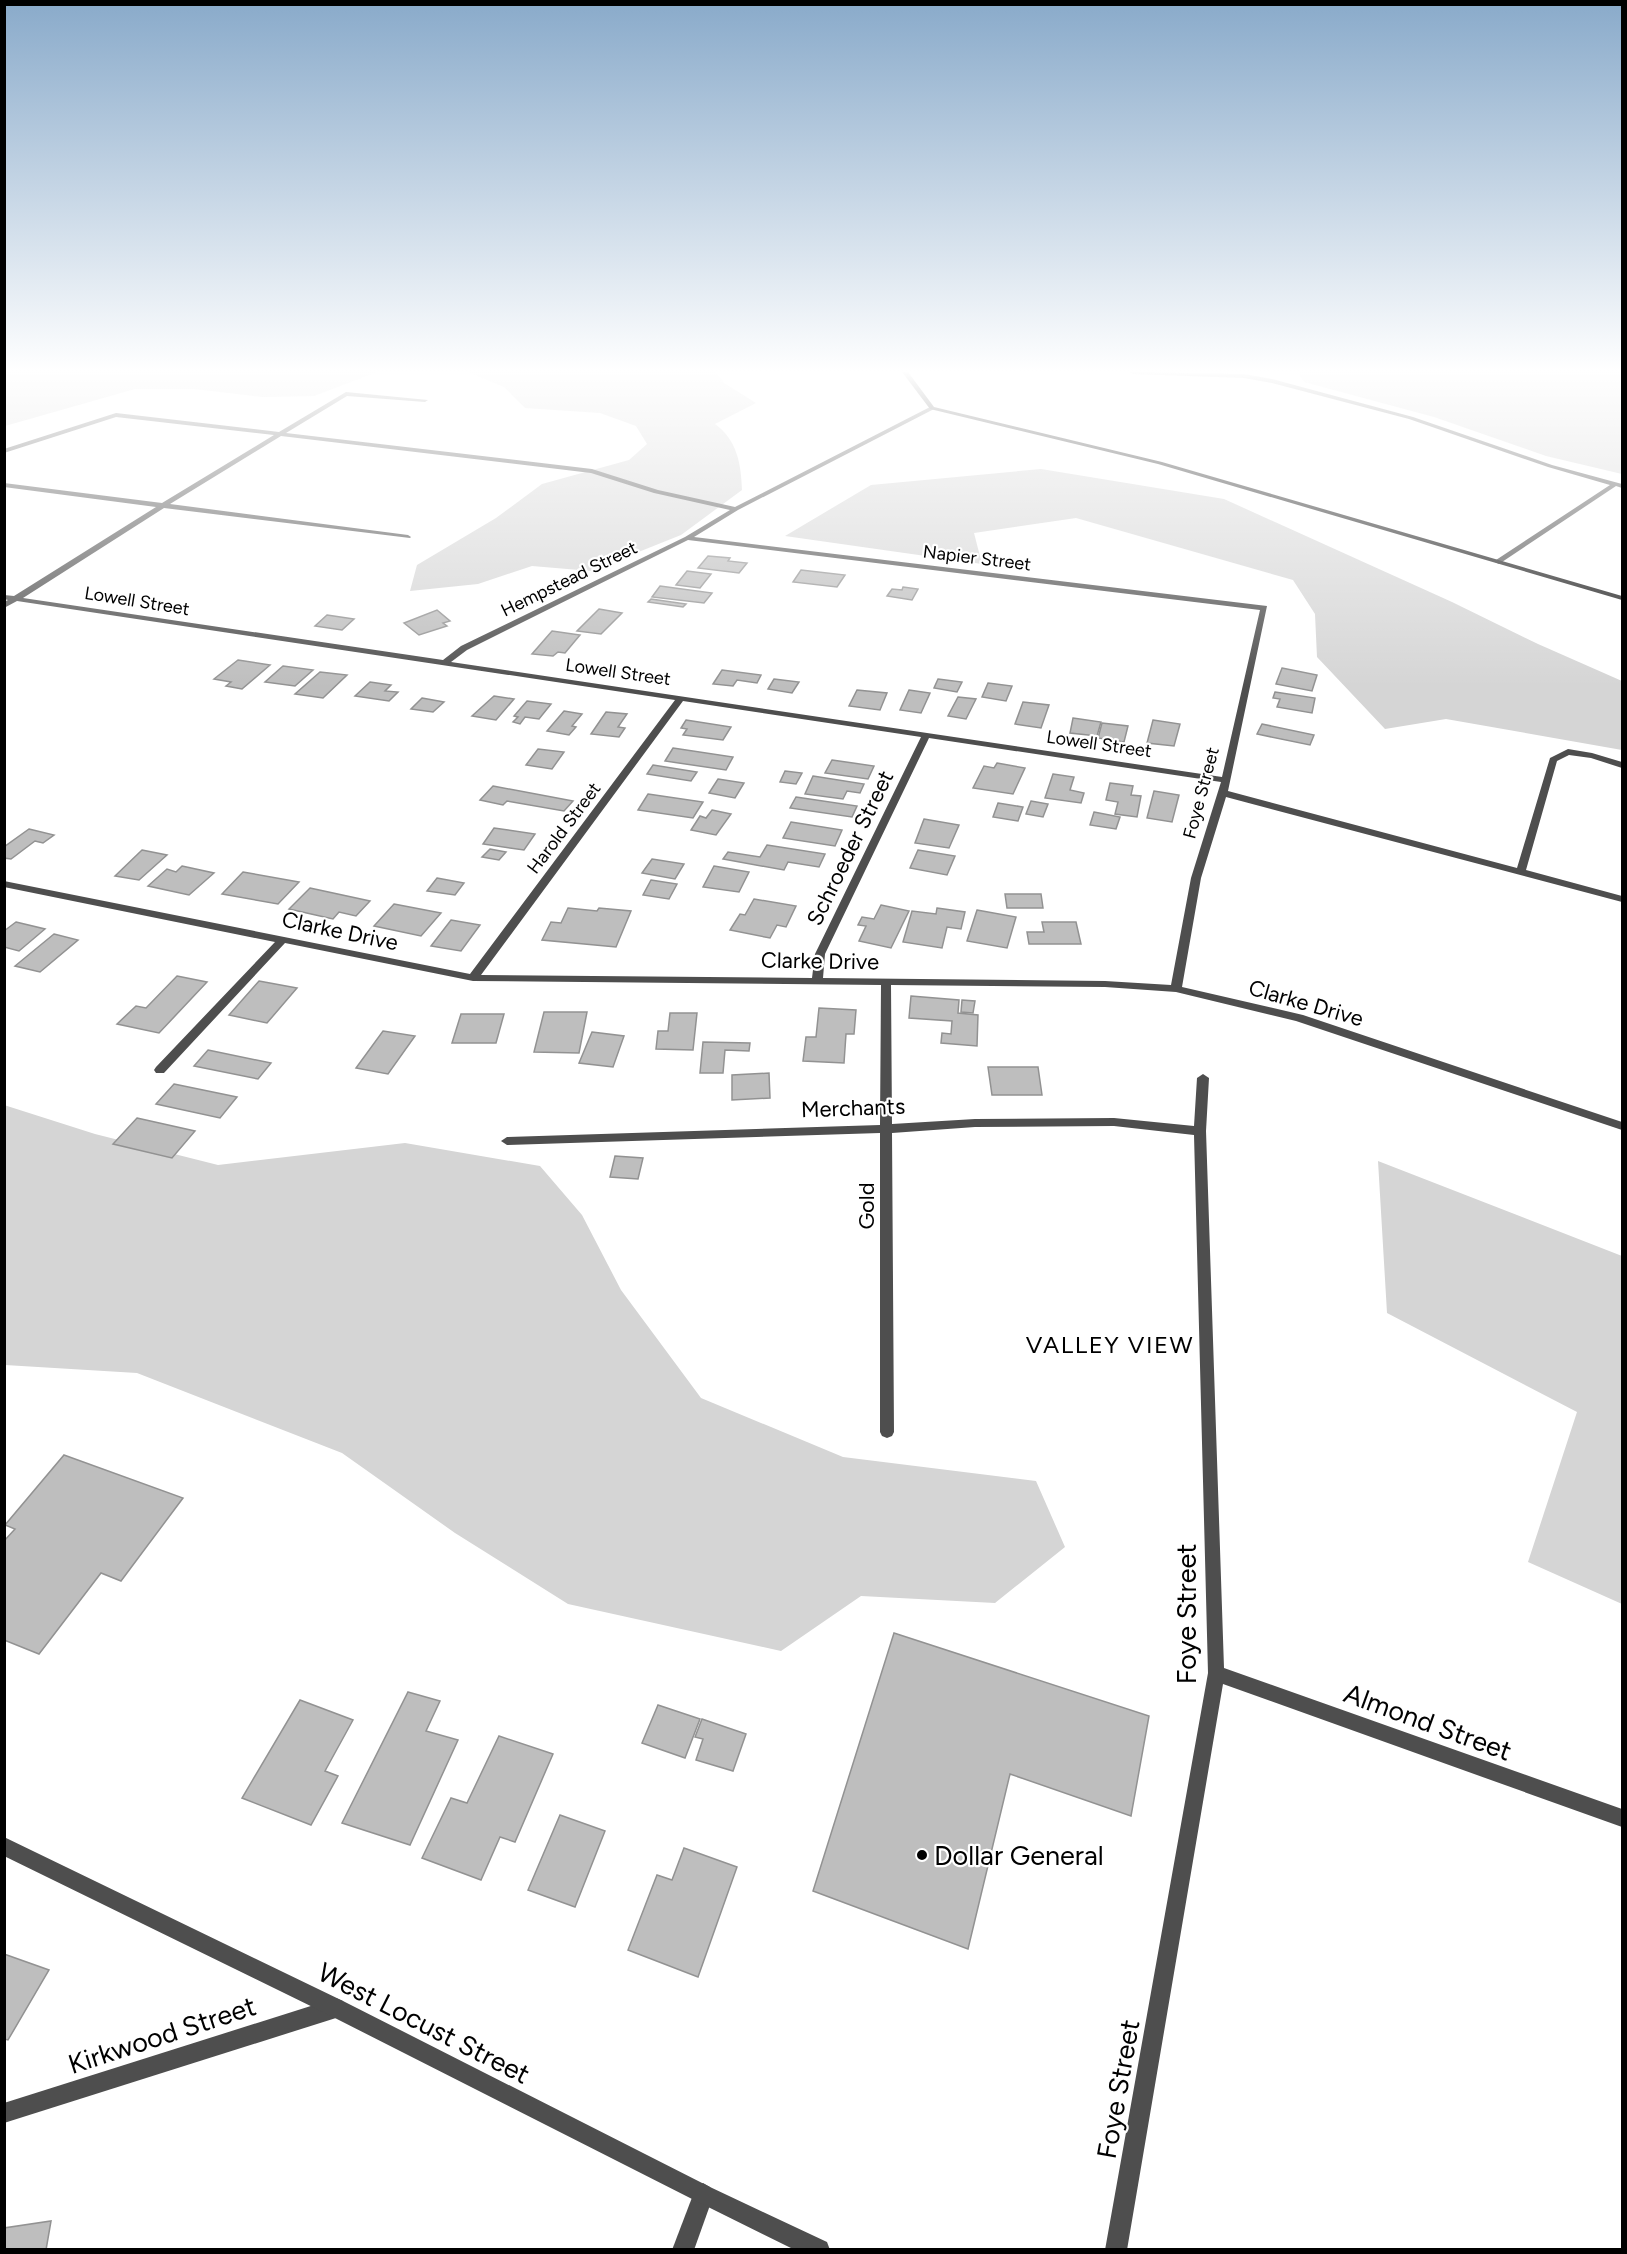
<svg xmlns="http://www.w3.org/2000/svg" width="1627" height="2254" viewBox="0 0 1627 2254" font-family="Figtree,sans-serif">
	<rect width="100%" height="100%" fill="#fff"/>
	<g fill="#d5d5d5">
		<path d="M4,372H377L314,396L263,397L194,389H135L5,426Z"/>
		<path d="M468,372H716L724,383L756,403L715,424C737,440 741,463 742,490L681,535L591,571L532,566L478,584L410,591L417,565L496,518L542,484L629,460L647,444L636,426L600,413L525,408L504,387Z"/>
		<path d="M1298,372H1622V474L1546,456L1434,417L1304,382Z"/>
		<path d="M1041,469L1224,499L1452,602L1538,644L1622,681V750L1446,719L1385,729L1317,657L1315,614L1293,580L1076,518L974,533L982,564L785,536L871,485Z"/>
		<path d="M4,1105L95,1134L218,1165L405,1143L540,1166L582,1215L621,1290L701,1398L843,1457L1036,1481L1065,1547L995,1603L861,1596L781,1651L568,1604L455,1533L342,1453L137,1373L5,1365Z"/>
		<path d="M1378,1161L1622,1256V1604L1528,1562L1577,1412L1387,1313Z"/>
	</g>
	<g fill="#bebebe" stroke="#929292" stroke-width="1.5">
		<path d="M708,556L730,558L728,561L747,563L739,573L698,568Z"/>
		<path d="M801,570L845,575L837,587L793,582Z"/>
		<path d="M687,571L711,574L700,588L676,585Z"/>
		<path d="M660,586L712,593L704,603L652,597Z"/>
		<path d="M903,587L918,589L912,600L887,596L892,589L902,590Z"/>
		<path d="M651,599L686,604L683,607L648,602Z"/>
		<path d="M599,609L622,613L601,634L577,631Z"/>
		<path d="M437,610L450,621L443,623L447,626L419,635L404,623Z"/>
		<path d="M327,615L354,619L342,630L315,626Z"/>
		<path d="M552,631L580,635L565,653L558,652L553,656L532,654Z"/>
		<path d="M238,660L270,665L242,689L226,686L231,682L214,679Z"/>
		<path d="M283,666L313,670L295,686L265,682Z"/>
		<path d="M1282,668L1317,675L1312,691L1276,684Z"/>
		<path d="M722,670L761,675L757,683L737,680L733,686L713,684Z"/>
		<path d="M320,672L347,675L323,698L295,694Z"/>
		<path d="M774,679L799,682L792,693L768,689Z"/>
		<path d="M938,679L962,682L957,692L934,688Z"/>
		<path d="M370,682L391,685L385,691L398,692L389,701L355,696Z"/>
		<path d="M988,683L1012,686L1006,701L982,697Z"/>
		<path d="M857,690L887,693L880,710L849,706Z"/>
		<path d="M909,690L930,693L921,713L900,710Z"/>
		<path d="M1275,692L1315,698L1312,713L1277,707L1280,699L1273,698Z"/>
		<path d="M494,696L514,699L496,720L472,716Z"/>
		<path d="M958,697L976,699L966,719L948,716Z"/>
		<path d="M422,698L444,702L433,712L411,709Z"/>
		<path d="M527,701L551,704L539,719L525,717L520,724L513,722L518,717L514,716Z"/>
		<path d="M1023,702L1049,705L1041,728L1015,724Z"/>
		<path d="M564,711L582,714L572,726L576,727L569,735L547,731Z"/>
		<path d="M606,712L627,714L618,727L625,728L619,737L591,734Z"/>
		<path d="M1073,718L1101,722L1097,736L1070,733Z"/>
		<path d="M686,720L731,727L723,740L683,735L687,729L681,728Z"/>
		<path d="M1153,720L1180,724L1174,746L1147,743Z"/>
		<path d="M1102,723L1128,726L1124,742L1098,738Z"/>
		<path d="M1262,724L1314,735L1310,745L1257,734Z"/>
		<path d="M673,748L733,757L726,770L665,761Z"/>
		<path d="M538,749L564,752L552,769L526,765Z"/>
		<path d="M832,760L874,766L868,779L825,773Z"/>
		<path d="M997,763L1025,768L1013,794L973,788L984,766L994,768Z"/>
		<path d="M653,765L697,772L691,781L647,774Z"/>
		<path d="M785,771L802,773L796,784L780,782Z"/>
		<path d="M1053,774L1074,777L1070,790L1084,793L1081,803L1045,798Z"/>
		<path d="M813,776L864,784L860,793L847,791L843,799L805,794Z"/>
		<path d="M718,779L744,783L735,798L709,793Z"/>
		<path d="M1110,783L1133,786L1131,795L1141,796L1137,817L1115,814L1118,802L1106,800Z"/>
		<path d="M493,786L573,801L564,811L507,801L503,805L480,800Z"/>
		<path d="M1154,791L1179,795L1172,822L1147,818Z"/>
		<path d="M648,794L703,802L693,818L638,810Z"/>
		<path d="M796,797L857,806L852,817L790,808Z"/>
		<path d="M1031,801L1048,804L1043,817L1026,814Z"/>
		<path d="M998,803L1023,807L1018,821L993,817Z"/>
		<path d="M712,810L731,814L716,835L691,830L700,816L706,818Z"/>
		<path d="M1094,812L1120,817L1116,829L1090,825Z"/>
		<path d="M924,819L959,825L949,848L915,843Z"/>
		<path d="M791,822L842,830L835,846L783,838Z"/>
		<path d="M494,828L535,834L524,850L483,844Z"/>
		<path d="M29,829L54,835L43,843L35,841L11,859L4,858V847Z"/>
		<path d="M767,845L825,854L819,867L788,862L784,870L723,859L728,852L760,857Z"/>
		<path d="M490,849L506,852L499,860L482,857Z"/>
		<path d="M142,850L167,855L139,880L115,876Z"/>
		<path d="M918,850L955,856L947,875L910,868Z"/>
		<path d="M652,859L684,864L675,879L642,873Z"/>
		<path d="M182,866L214,873L189,895L148,886L167,869L176,872Z"/>
		<path d="M714,866L749,872L739,892L703,887Z"/>
		<path d="M243,872L299,882L278,904L222,894Z"/>
		<path d="M437,878L464,883L455,895L427,891Z"/>
		<path d="M651,880L677,884L669,899L643,895Z"/>
		<path d="M310,888L370,901L356,916L339,912L333,919L289,909Z"/>
		<path d="M1005,894H1041L1043,908H1007Z"/>
		<path d="M754,899L796,906L786,927L777,925L770,938L730,930L740,914L745,915Z"/>
		<path d="M394,904L441,913L421,936L374,926Z"/>
		<path d="M881,905L909,911L891,948L859,941L866,926L858,925L862,917L874,919Z"/>
		<path d="M568,908L597,911L599,908L631,911L616,947L542,940L551,922L561,923Z"/>
		<path d="M937,908L965,912L961,929L947,927L942,948L903,942L912,911L936,914Z"/>
		<path d="M977,910L1016,917L1007,948L967,941Z"/>
		<path d="M451,920L480,925L461,951L431,946Z"/>
		<path d="M16,922L45,929L19,951L4,947V931Z"/>
		<path d="M1042,922H1076L1081,944H1029L1027,932H1044Z"/>
		<path d="M54,934L78,940L40,972L15,966Z"/>
		<path d="M177,976L207,982L159,1033L117,1024L136,1006L146,1008Z"/>
		<path d="M259,981L297,988L267,1023L229,1015Z"/>
		<path d="M911,996L959,1000L958,1013L978,1015L977,1046L941,1043L942,1033L951,1034L952,1021L909,1018Z"/>
		<path d="M962,1000L975,1001L973,1013L961,1012Z"/>
		<path d="M819,1008L856,1010L854,1034H846L844,1063L803,1061L806,1037H816Z"/>
		<path d="M544,1012H587L579,1053L534,1052Z"/>
		<path d="M670,1013H697L693,1050L656,1049L658,1031H668Z"/>
		<path d="M461,1014H504L496,1043H452Z"/>
		<path d="M383,1031L415,1036L388,1074L356,1068Z"/>
		<path d="M592,1032L624,1036L613,1067L579,1063Z"/>
		<path d="M703,1042L750,1043L749,1051L725,1050L723,1073H700Z"/>
		<path d="M208,1050L271,1063L258,1079L194,1066Z"/>
		<path d="M988,1067H1038L1042,1095H992Z"/>
		<path d="M769,1073L770,1098L732,1100V1075Z"/>
		<path d="M174,1084L237,1097L220,1118L156,1104Z"/>
		<path d="M137,1118L195,1131L172,1158L113,1144Z"/>
		<path d="M615,1156L643,1158L638,1179L610,1177Z"/>
		<path d="M64,1455L183,1498L121,1581L101,1573L39,1654L4,1640V1541L15,1529L5,1525Z"/>
		<path d="M894,1633L1149,1716L1131,1816L1010,1774L968,1949L813,1891Z"/>
		<path d="M408,1692L440,1701L426,1731L458,1740L410,1845L342,1823Z"/>
		<path d="M300,1700L353,1720L325,1771L338,1776L311,1825L242,1798Z"/>
		<path d="M658,1705L700,1719L685,1758L642,1743Z"/>
		<path d="M702,1719L746,1734L733,1771L696,1760L703,1739L695,1737Z"/>
		<path d="M499,1736L553,1754L515,1842L500,1837L481,1880L422,1858L451,1798L467,1803Z"/>
		<path d="M560,1815L605,1831L575,1907L528,1890Z"/>
		<path d="M684,1848L737,1867L698,1977L628,1950L657,1875L672,1880Z"/>
		<path d="M4,1954L49,1970L8,2040L4,2039Z"/>
		<path d="M51,2221L46,2250H4V2228Z"/>
	</g>
	<g fill="none" stroke-linecap="round" stroke-linejoin="round">
		<g fill="#4e4e4e" fill-rule="evenodd">
			<path d="M1130,372L1244,374L1272,379L1413,417L1552,465L1622,484V488L1616,486L1499,564L1495,562L1496,560L1610,485L1548,467L1409,419L1272,383L1244,378L1133,374Z"/>
			<path d="M346,392L428,400L425,402L347,396L286,433L592,469L658,490L735,507L930,407H934V409L738,510L694,537L1267,606L1228,791L1517,868L1550,758L1568,749L1592,753L1622,762V768L1591,758L1569,755L1557,761L1526,870L1622,896V902L1226,797L1201,878L1182,987L1303,1015L1622,1122V1130L1296,1021L1176,992L1105,987L891,985L892,1124L975,1119L1114,1118L1194,1126L1197,1078L1203,1074L1209,1078L1206,1131L1224,1668L1622,1809V1827L1223,1684L1127,2250H1105L1208,1673L1194,1135L1114,1126L975,1127L892,1133L894,1432L892,1436L887,1438L882,1436L880,1432V1133L507,1145L501,1141L507,1137L880,1125L881,985L473,981L285,943L164,1073H156L154,1070L156,1067L275,942L4,887V881L470,974L675,700L17,601L4,608V602L8,600L4,599V595L14,596L156,507L4,487V483L162,503L274,435L116,417L4,453V449L116,413L279,432ZM281,436L591,473L654,493L730,510L685,537L461,646L443,660L23,598L164,508L410,538L411,537L408,535L170,504ZM688,540L1260,610L1222,777L451,662L467,650ZM683,701L921,737L815,954L812,978L481,975ZM929,738L1221,782L1191,878L1171,985L1105,981L823,978L825,954Z"/>
			<path d="M336,1998L343,2001L346,2008L343,2015L336,2018L4,2123V2103Z"/>
			<path d="M703,2183L710,2187L714,2194L694,2250H672L696,2187Z"/>
		</g>
		<path fill="#4e4e4e" fill-rule="evenodd" d="M4,1837L343,2001L710,2187L827,2242L830,2250H795L696,2201L329,2015L4,1856Z"/>
		<path fill="#1b1b1b" fill-rule="evenodd" d="M902,372H908L934,407L1162,462L1622,596V600L1158,464L930,409Z"/>
	</g>
	<linearGradient id="sky" x2="0" y2="1"><stop stop-color="#89aaca"/><stop offset="0.54" stop-color="#fff"/><stop offset="1" stop-color="#fff" stop-opacity="0"/></linearGradient>
	<rect width="1627" height="687" fill="url(#sky)"/>
	<circle fill="#000" stroke="#fff" stroke-width="2" cx="922" cy="1855" r="6"/>
	<g text-anchor="middle" dominant-baseline="central" stroke-width="4.5" stroke-linejoin="round" paint-order="stroke">
		<g font-size="18" fill="#000" stroke="#fff">
			<text transform="translate(977 558) rotate(7)">Napier Street</text>
			<text transform="translate(569 579) rotate(-26)">Hempstead Street</text>
			<text transform="translate(137 601) rotate(9)">Lowell Street</text>
			<text transform="translate(618 672) rotate(8)">Lowell Street</text>
			<text transform="translate(1099 744) rotate(8)">Lowell Street</text>
			<text transform="translate(1201 793) rotate(-75)">Foye Street</text>
			<text transform="translate(564 828) rotate(-53)">Harold Street</text>
		</g>
		<g font-size="22" fill="#000" stroke="#fff">
			<text transform="translate(850 848) rotate(-64)">Schroeder Street</text>
			<text transform="translate(340 931) rotate(12)">Clarke Drive</text>
			<text transform="translate(820 961) rotate(1)">Clarke Drive</text>
			<text transform="translate(1306 1003) rotate(16)">Clarke Drive</text>
			<text transform="translate(853 1108) rotate(-2)">Merchants</text>
			<text transform="translate(866 1206) rotate(-90)">Gold</text>
		</g>
		<g font-size="24" letter-spacing="1.5" fill="#000" stroke="#fff">
			<text x="1110" y="1344">VALLEY VIEW</text>
		</g>
		<g font-size="27" fill="#000" stroke="#fff">
			<text transform="translate(1186 1614) rotate(-90)">Foye Street</text>
			<text transform="translate(1428 1722) rotate(20)">Almond Street</text>
			<text transform="translate(424 2023) rotate(27)">West Locust Street</text>
			<text transform="translate(162 2035) rotate(-18)">Kirkwood Street</text>
			<text transform="translate(1118 2089) rotate(-80)">Foye Street</text>
		</g>
		<g font-size="27" fill="#000" stroke="#fff" text-anchor="start">
			<text x="934" y="1855">Dollar General</text>
		</g>
	</g>
	<rect width="1627" height="2254" fill="none" stroke="#000000" stroke-width="12"/>
</svg>
